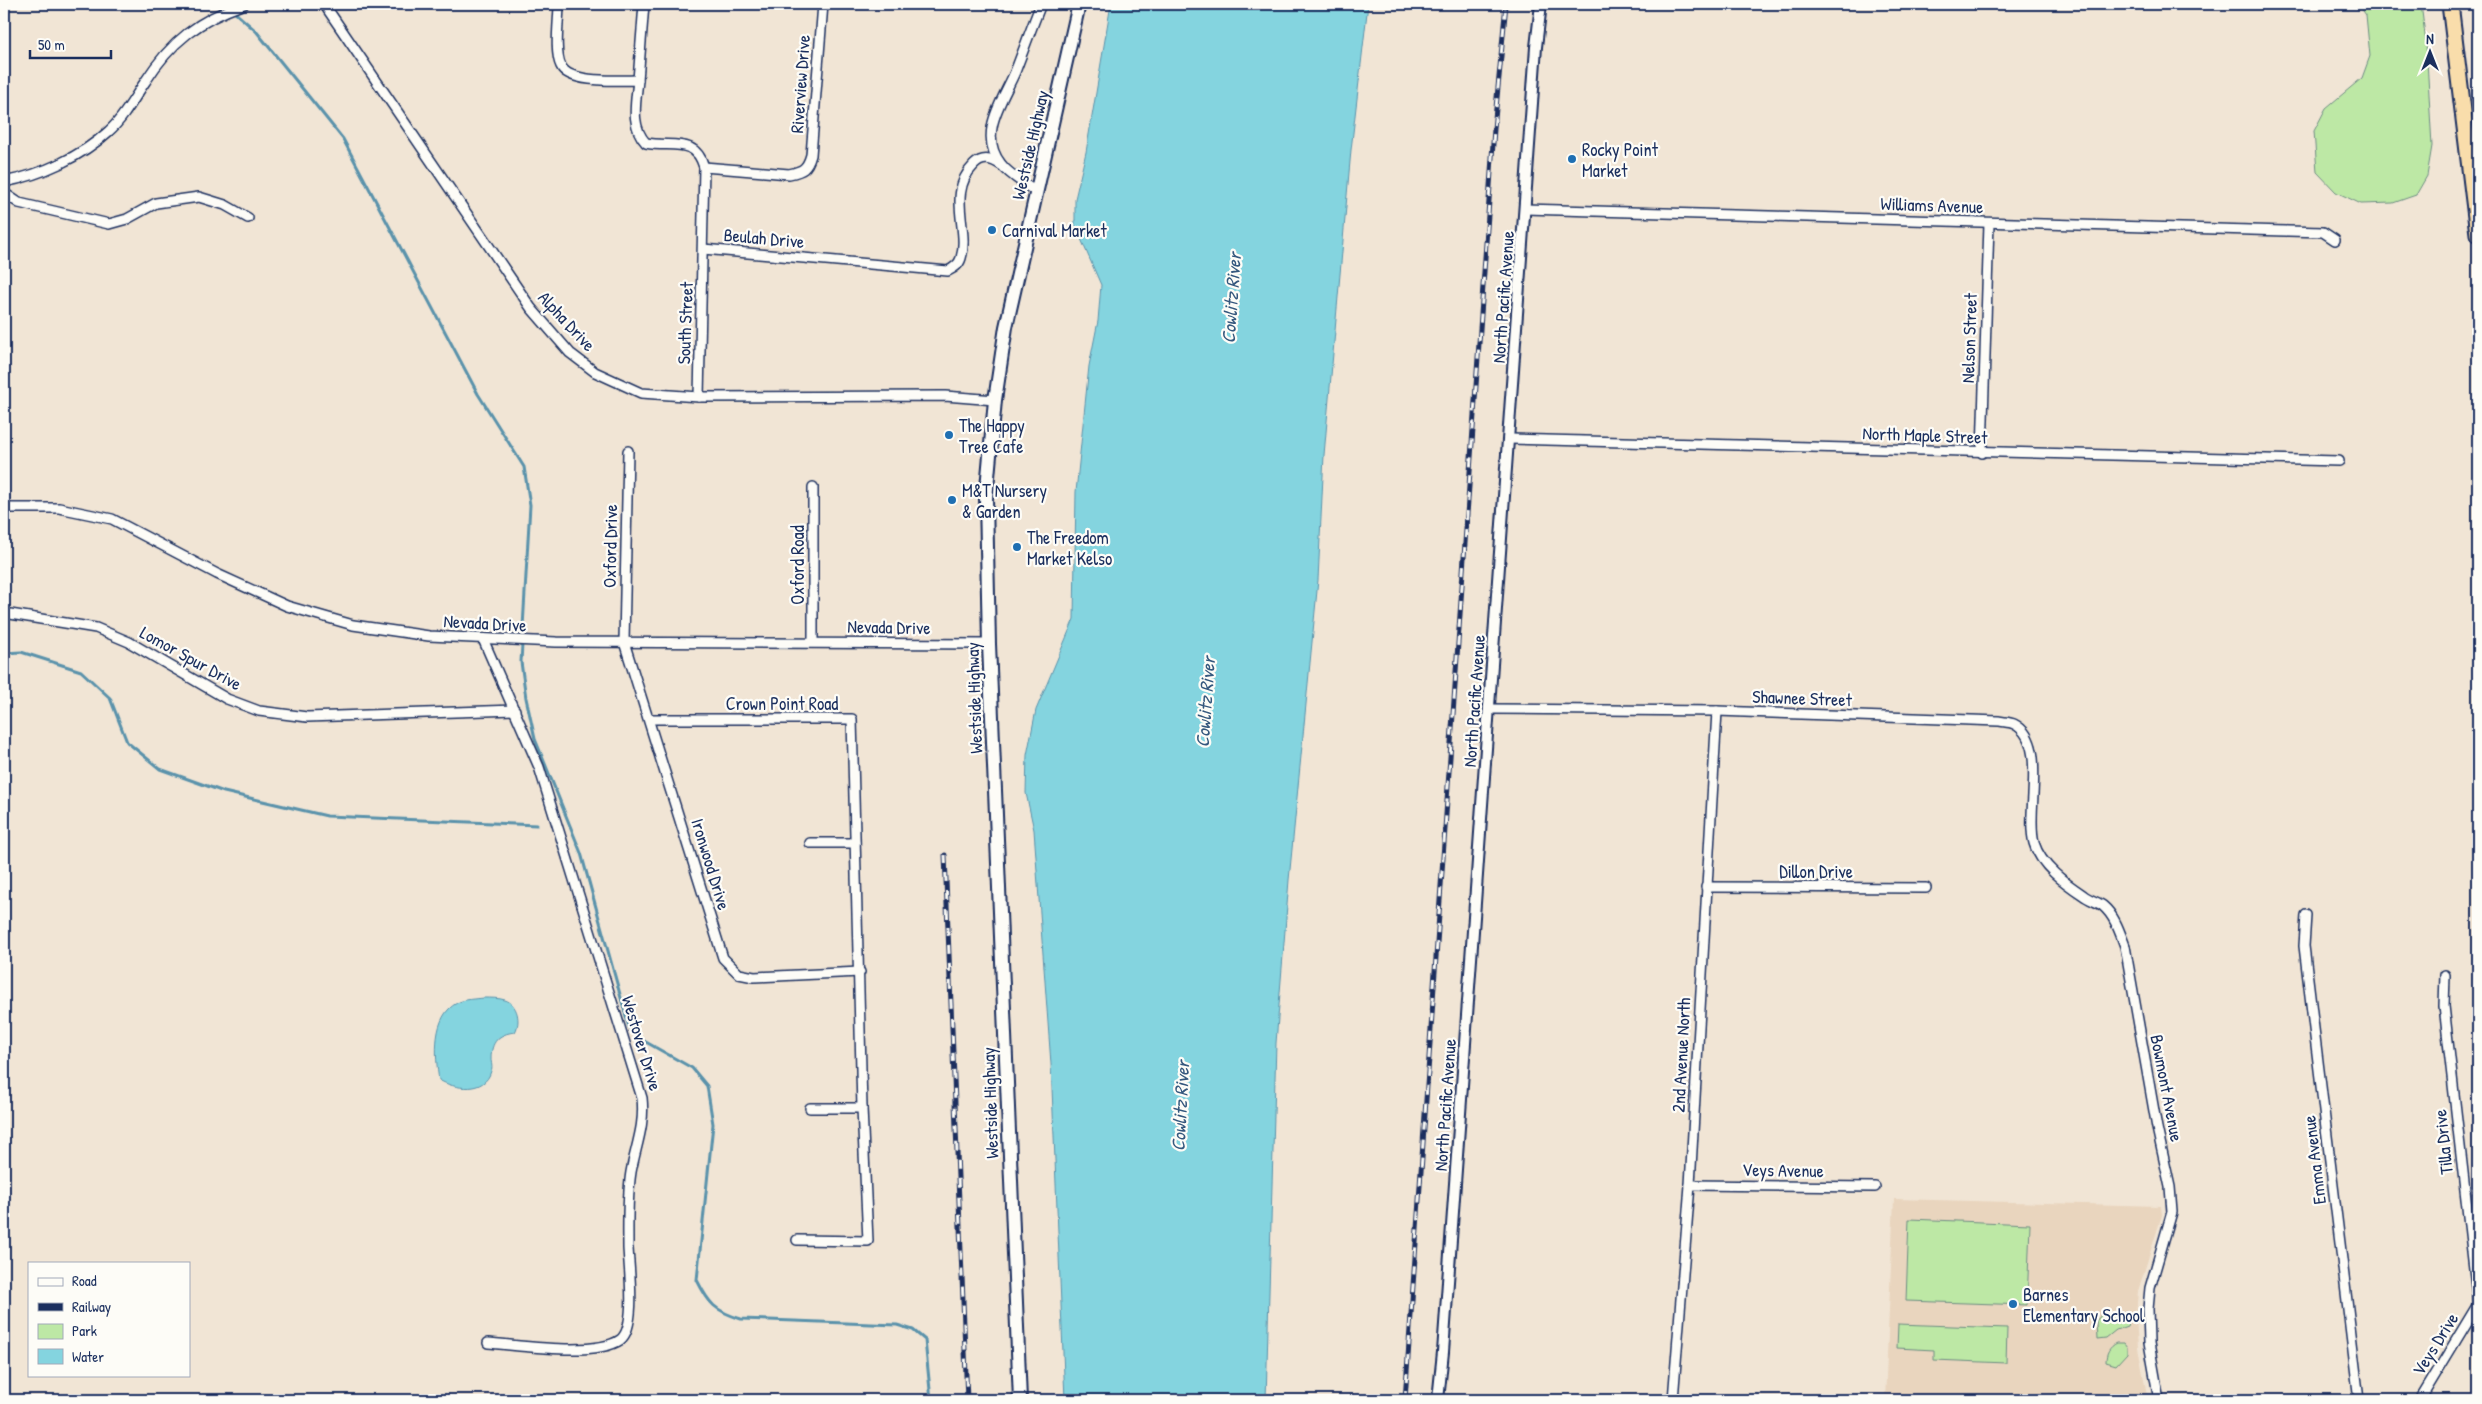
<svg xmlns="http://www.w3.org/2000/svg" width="2482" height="1404" viewBox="0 0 2482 1404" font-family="'Patrick Hand',sans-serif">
	<rect width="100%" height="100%" fill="#f1e5d5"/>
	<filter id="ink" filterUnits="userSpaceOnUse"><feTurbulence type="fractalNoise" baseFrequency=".02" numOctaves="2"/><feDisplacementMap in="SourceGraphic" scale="10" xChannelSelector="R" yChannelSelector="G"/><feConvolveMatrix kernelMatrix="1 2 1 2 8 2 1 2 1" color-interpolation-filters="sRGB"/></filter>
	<g filter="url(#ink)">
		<path fill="#e9d5be" d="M1894,1199L2161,1206L2162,1215L2138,1291L2136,1317L2138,1348L2148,1400H1885Z"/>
		<g fill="#bde8a5" stroke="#6c8c82">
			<path d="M2358,4H2421L2426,43L2432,146L2427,176L2416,195L2393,203L2361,204L2336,192L2317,172L2314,131L2326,108L2362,78L2370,56L2366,15Z"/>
			<path d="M1909,1219L2030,1224L2027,1305L1906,1301Z"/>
			<path d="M2102,1314L2122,1315L2129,1320L2127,1326L2116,1330L2106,1338L2097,1339L2096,1321Z"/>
			<path d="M1898,1324L2007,1328L2006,1363L1934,1360V1350L1897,1348Z"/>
			<path d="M2117,1343H2124L2127,1347V1353L2116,1365L2106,1362C2106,1353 2109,1347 2117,1343Z"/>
		</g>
		<g fill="#84d4df" stroke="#5a92ab">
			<path d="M1111,4H1368L1351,150L1324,455L1318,580L1289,880L1276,1043L1266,1400H1065L1051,1064L1034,830L1026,793L1027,755L1036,710L1074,619L1076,492L1089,366L1098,321L1101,285L1075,225V199L1086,152Z"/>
			<path d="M484,998C491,998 499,998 505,1000C518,1004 521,1022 515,1032C498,1034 491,1042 491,1059C491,1063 493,1067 491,1071C485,1094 454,1089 439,1080C435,1056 432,1016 457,1003C464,999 476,999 484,998Z"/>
		</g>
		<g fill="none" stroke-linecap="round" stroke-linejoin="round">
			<g stroke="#5a92ab" stroke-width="3">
				<path d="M225,4L256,31L343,139L478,394L524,467L530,505L521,662L526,698L535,739L581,853L629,1027L637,1037L692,1068L707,1086L713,1124L697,1280C709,1304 715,1311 741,1319L897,1325L913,1330L925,1340L931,1400"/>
				<path d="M4,653L21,652L81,671L110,698L127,742L160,769L224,792L327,816L537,825"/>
			</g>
			<g stroke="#1b2f5e" stroke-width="12">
				<g id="minor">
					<path d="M324,4L531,308L570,353L595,372L641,393L699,397L945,396L995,400"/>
					<path d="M559,4C559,20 554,52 561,66C569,84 620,80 638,80C636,102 630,126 646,143C671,148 695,136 704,167L699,397"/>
					<path d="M638,80L644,4"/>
					<path d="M704,167L789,174C803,171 807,169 811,155L823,4"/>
					<path d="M4,182C41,175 81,157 109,131C124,118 134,98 145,82C171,41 199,20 244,4"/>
					<path d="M4,193L19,203L109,224L127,219L156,203L199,197L225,205L248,218"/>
					<path d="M1037,193C1026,184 1009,175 1001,164C977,134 1003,100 1015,72C1024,49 1032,26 1041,4"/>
					<path d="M1525,209L2323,232L2335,240"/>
					<path d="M703,249L948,271C954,268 959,265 961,258C970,230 946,193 974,165C983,156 992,159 1001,165"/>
					<path d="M1509,439L2339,461"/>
					<path d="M628,451L624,642L723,958L739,974L754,977L860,972"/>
					<path d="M1982,453L1989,223"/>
					<path d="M813,487V642"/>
					<path d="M4,508H59L112,519L217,574L287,606L353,625L429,636L556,642L989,644"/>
					<path d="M4,613L96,628L129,642L227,699L259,711L307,717L515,710"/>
					<path d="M483,639L539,767L642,1098C645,1126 636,1145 631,1172C627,1197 628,1223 628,1248C629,1269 637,1328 620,1340C595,1357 519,1345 488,1343"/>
					<path d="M1490,709L1717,711L1999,721C2003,722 2010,722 2014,724C2049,741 2025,812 2034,843C2041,866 2065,883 2083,895C2089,900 2098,902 2103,906C2115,916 2120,933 2125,946L2157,1128L2170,1187L2172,1212L2150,1288L2148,1309L2149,1343L2159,1400"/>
					<path d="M649,719H852L862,1108L868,1241L797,1240"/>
					<path d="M810,843H855"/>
					<path d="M1706,887L1926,888"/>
					<path d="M2306,915L2304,946L2359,1400"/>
					<path d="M810,1108H862"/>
					<path d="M1690,1185L1875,1187"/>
					<path d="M1673,1400L1690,1185L1717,711"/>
					<path d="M2420,1400L2478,1304L2444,1006L2445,975"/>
				</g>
			</g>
			<g stroke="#1b2f5e" stroke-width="14">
				<path id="tertiary" d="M1438,1400L1443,1352L1536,47L1541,4"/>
			</g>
			<g stroke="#1b2f5e" stroke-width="16">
				<path id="secondary" d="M1020,1400L989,644L986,499L995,400L1006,327L1079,4"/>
			</g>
			<g stroke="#1b2f5e" stroke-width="19">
				<path id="motorway" d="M2450,4L2478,234"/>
			</g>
			<use href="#minor" stroke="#fdfcf7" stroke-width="9"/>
			<use href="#tertiary" stroke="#fdfcf7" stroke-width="10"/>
			<use href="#secondary" stroke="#fdfcf7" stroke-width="12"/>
			<use href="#motorway" stroke="#f9ddab" stroke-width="15"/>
			<g stroke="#1b2f5e" stroke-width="5">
				<g id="rail">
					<path d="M945,855L967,1400"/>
					<path d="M1405,1400L1494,129L1506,4"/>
				</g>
			</g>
			<use href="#rail" stroke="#fdfcf7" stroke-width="3" stroke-dasharray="9" stroke-linecap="butt"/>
		</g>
	</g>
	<g fill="#1f6fb2" stroke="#fdfcf7" stroke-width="2">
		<circle cx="1572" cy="159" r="5"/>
		<circle cx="992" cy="230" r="5"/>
		<circle cx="949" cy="435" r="5"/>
		<circle cx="952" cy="500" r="5"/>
		<circle cx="1017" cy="547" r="5"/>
		<circle cx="2013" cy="1304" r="5"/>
	</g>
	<g text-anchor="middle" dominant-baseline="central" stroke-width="4.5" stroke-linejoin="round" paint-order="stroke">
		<g font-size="18" fill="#1b2f5e" stroke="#fdfcf7">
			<text transform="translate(800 84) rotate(-86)">Riverview Drive</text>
			<text transform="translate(1030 145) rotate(-77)">Westside Highway</text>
			<text transform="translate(1932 205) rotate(2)">Williams Avenue</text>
			<text transform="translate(764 238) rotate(5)">Beulah Drive</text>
			<text transform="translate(1503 297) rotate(-86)">North Pacific Avenue</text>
			<text transform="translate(567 321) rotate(47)">Alpha Drive</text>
			<text transform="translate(685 323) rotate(-88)">South Street</text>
			<text transform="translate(1969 338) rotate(-88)">Nelson Street</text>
			<text transform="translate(1925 435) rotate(2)">North Maple Street</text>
			<text transform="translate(610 546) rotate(-89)">Oxford Drive</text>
			<text transform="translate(797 565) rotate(-90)">Oxford Road</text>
			<text transform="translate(485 623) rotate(3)">Nevada Drive</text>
			<text transform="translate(889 627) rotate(1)">Nevada Drive</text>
			<text transform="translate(191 658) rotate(29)">Lomor Spur Drive</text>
			<text transform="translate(974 698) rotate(-92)">Westside Highway</text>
			<text transform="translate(1802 698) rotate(2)">Shawnee Street</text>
			<text transform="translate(1474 701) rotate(-86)">North Pacific Avenue</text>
			<text x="782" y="703">Crown Point Road</text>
			<text transform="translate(711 864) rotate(73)">Ironwood Drive</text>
			<text x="1816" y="871">Dillon Drive</text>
			<text transform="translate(642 1043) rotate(73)">Westover Drive</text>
			<text transform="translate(1681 1055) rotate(-87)">2nd Avenue North</text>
			<text transform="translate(2167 1088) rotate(79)">Bowmont Avenue</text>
			<text transform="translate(990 1103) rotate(-92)">Westside Highway</text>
			<text transform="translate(1445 1105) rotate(-86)">North Pacific Avenue</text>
			<text transform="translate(2443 1142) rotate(-96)">Tilla Drive</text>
			<text transform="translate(2314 1160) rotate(-97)">Emma Avenue</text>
			<text transform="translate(1783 1170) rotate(1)">Veys Avenue</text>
			<text transform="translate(2435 1344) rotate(-58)">Veys Drive</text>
		</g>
		<g font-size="18" fill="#1b2f5e" stroke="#fdfcf7" text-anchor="start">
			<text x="1582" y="149">Rocky Point<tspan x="1582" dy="21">Market</tspan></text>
			<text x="1002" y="230">Carnival Market</text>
			<text x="959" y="425">The Happy<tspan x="959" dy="21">Tree Cafe</tspan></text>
			<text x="962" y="490">M&amp;T Nursery<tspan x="962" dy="21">&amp; Garden</tspan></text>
			<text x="1027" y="537">The Freedom<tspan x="1027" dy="21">Market Kelso</tspan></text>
			<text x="2023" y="1294">Barnes<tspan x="2023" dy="21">Elementary School</tspan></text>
		</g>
		<g font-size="19" font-style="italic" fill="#35587e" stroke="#fdfcf7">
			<text transform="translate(1231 298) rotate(-86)">Cowlitz River</text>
			<text transform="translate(1205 702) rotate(-86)">Cowlitz River</text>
			<text transform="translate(1180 1106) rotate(-87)">Cowlitz River</text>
		</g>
	</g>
	<rect width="2482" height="1404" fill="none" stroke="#fdfcf7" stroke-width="20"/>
	<rect x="10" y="10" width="2462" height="1384" fill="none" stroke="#1b2f5e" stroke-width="2" filter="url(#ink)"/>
	<rect x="28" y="1262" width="162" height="115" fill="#fdfcf7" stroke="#a3aaba"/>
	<rect x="38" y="1278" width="25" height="8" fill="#fdfcf7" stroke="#a3aaba"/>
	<text x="72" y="1286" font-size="15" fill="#1b2f5e">Road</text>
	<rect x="38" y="1303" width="25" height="8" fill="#1b2f5e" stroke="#a3aaba"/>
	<text x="72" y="1312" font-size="15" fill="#1b2f5e">Railway</text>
	<rect x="38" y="1324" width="25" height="15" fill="#bde8a5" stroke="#a3aaba"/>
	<text x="72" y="1336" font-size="15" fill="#1b2f5e">Park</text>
	<rect x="38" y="1349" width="25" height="15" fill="#84d4df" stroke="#a3aaba"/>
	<text x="72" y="1362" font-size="15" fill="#1b2f5e">Water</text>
	<g transform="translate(2430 52)" stroke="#fdfcf7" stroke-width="4" paint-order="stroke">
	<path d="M0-4L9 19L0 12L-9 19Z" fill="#1b2f5e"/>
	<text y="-8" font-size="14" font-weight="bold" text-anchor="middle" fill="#1b2f5e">N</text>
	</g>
	<path d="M30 50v8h81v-8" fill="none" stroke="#1b2f5e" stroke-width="2.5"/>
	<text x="38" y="50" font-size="15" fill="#1b2f5e" stroke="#fdfcf7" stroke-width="4" paint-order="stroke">50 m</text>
</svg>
